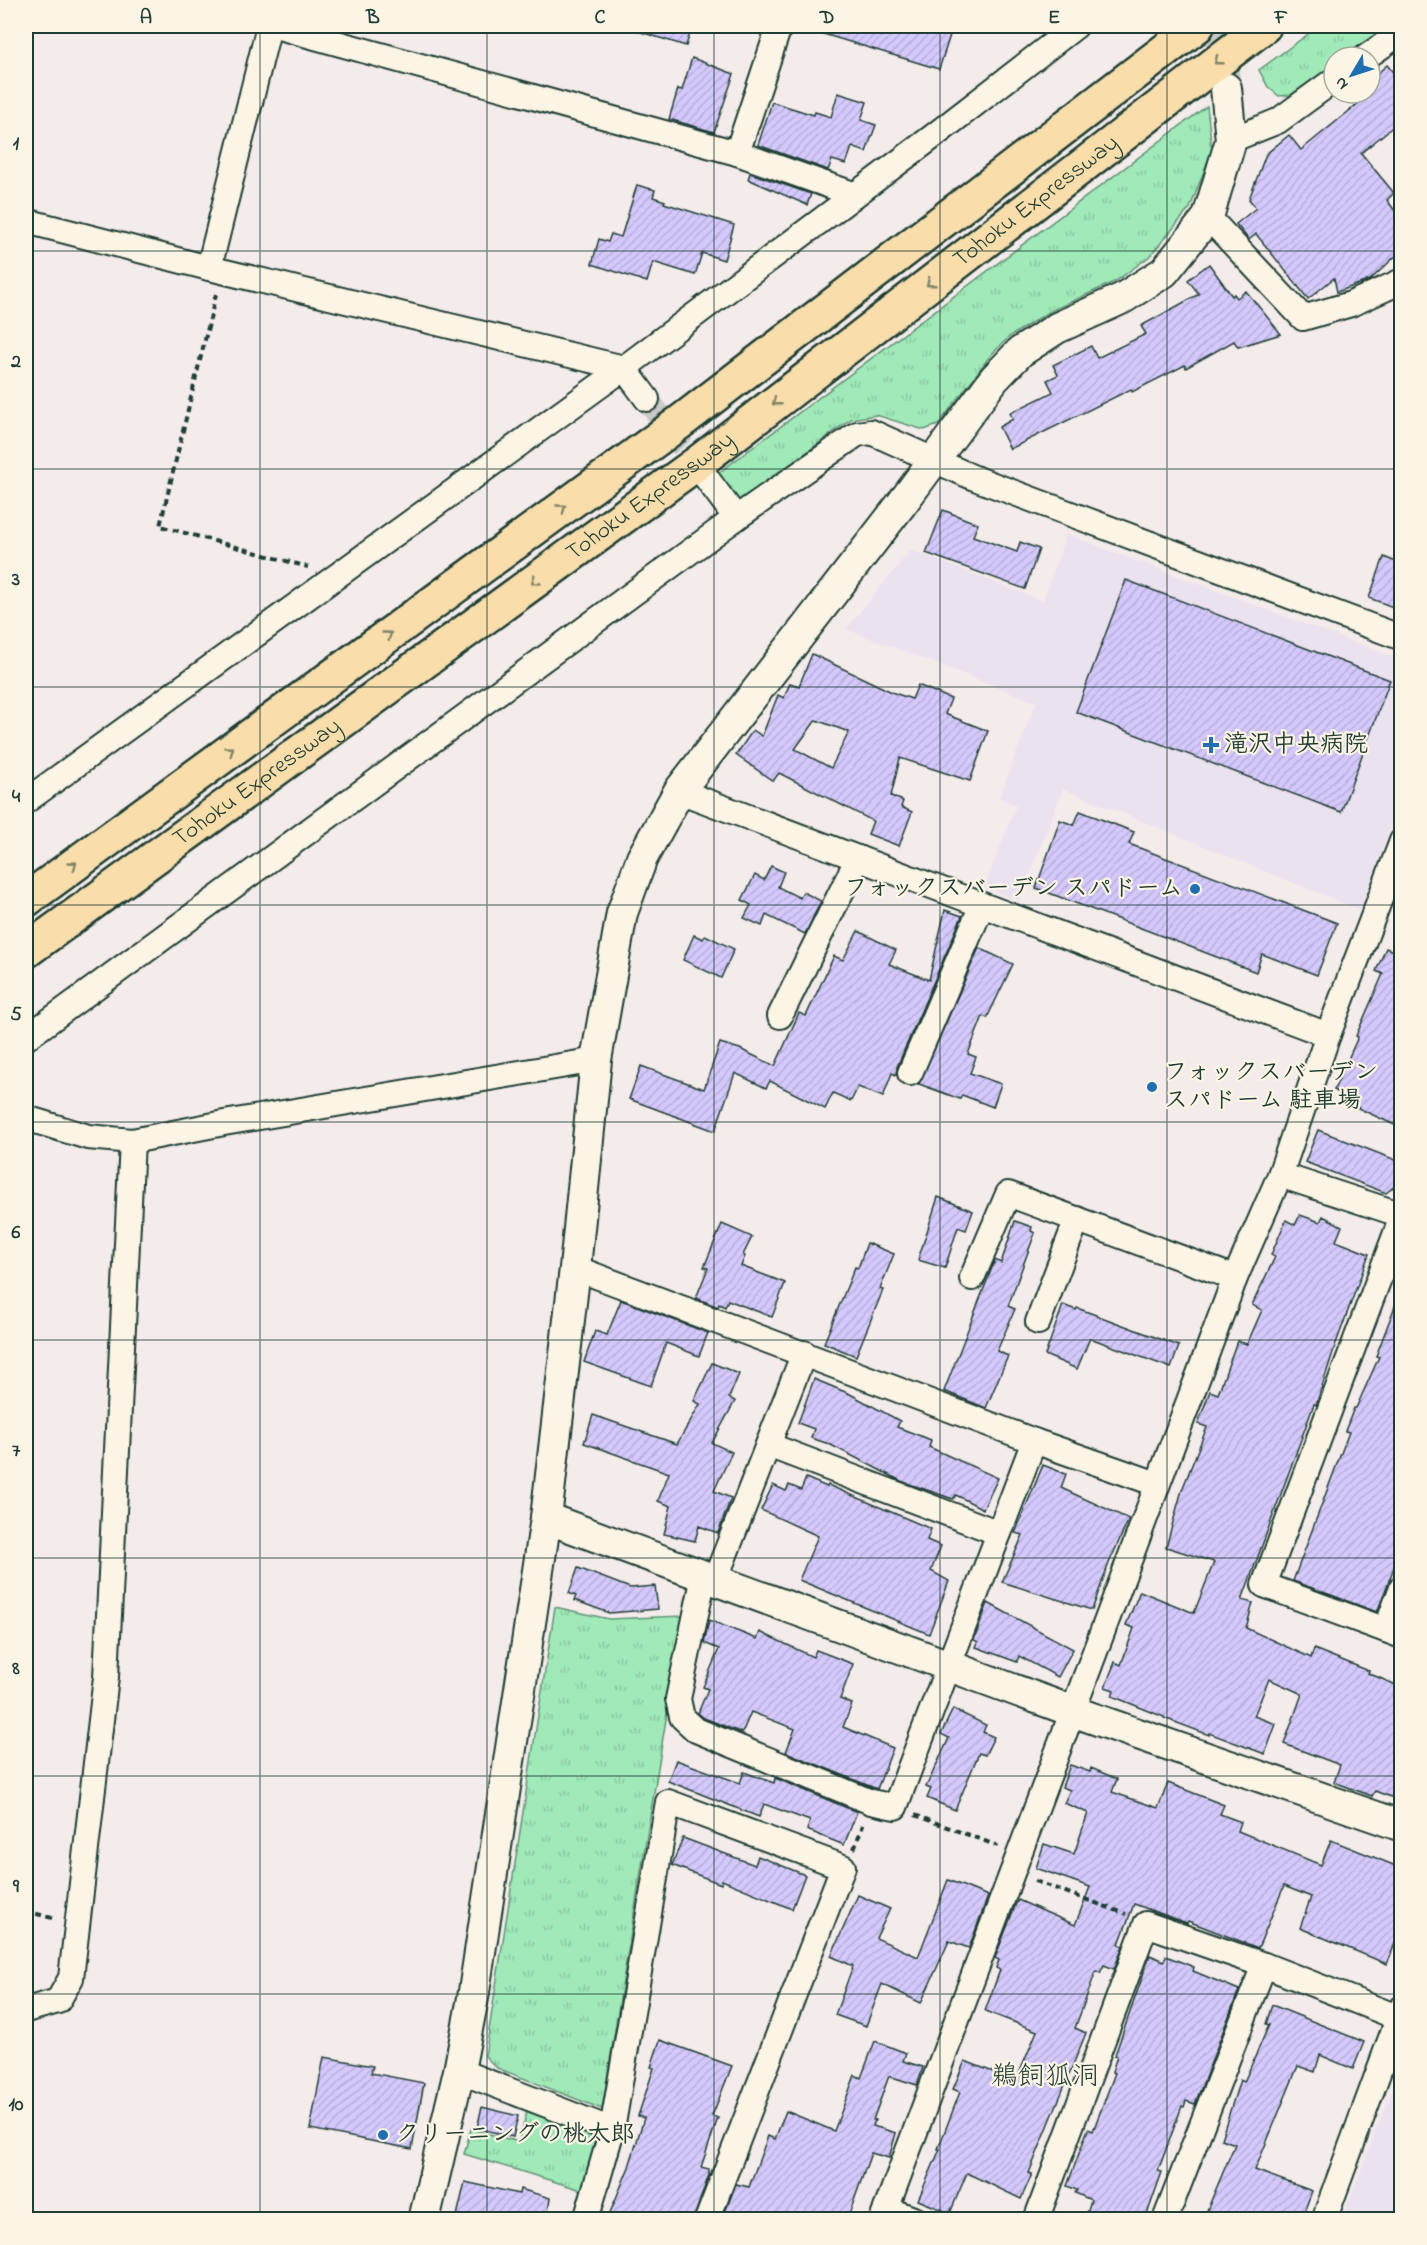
<svg xmlns="http://www.w3.org/2000/svg" width="1427" height="2245" viewBox="0 0 1427 2245" font-family="'Indie Flower','Klee One',sans-serif">
	<defs>
		<pattern id="grass-tufts" width="24" height="20" patternUnits="userSpaceOnUse" patternTransform="scale(1.5)"><rect width="24" height="20" fill="#a0e9b8"/><path d="M3 7l-1-3M5 7V3M7 7l1-3M15 17l-1-3M17 17v-4M19 17l1-3" fill="none" stroke="#89c99f"/></pattern>
		<pattern id="building-hatch" width="6" height="6" patternUnits="userSpaceOnUse" patternTransform="scale(1.5)"><rect width="6" height="6" fill="#d5c9fc"/><path d="M-1 1l2-2M0 6l6-6M5 7l2-2" fill="none" stroke="#b6aed9"/></pattern>
	</defs>
	<rect width="100%" height="100%" fill="#f4ecea"/>
	<filter id="ink" filterUnits="userSpaceOnUse"><feTurbulence type="fractalNoise" baseFrequency=".0167" numOctaves="2"/><feDisplacementMap in="SourceGraphic" scale="12" xChannelSelector="R" yChannelSelector="G"/><feConvolveMatrix kernelMatrix="1 2 1 2 8 2 1 2 1" color-interpolation-filters="sRGB"/></filter>
	<g filter="url(#ink)">
		<g fill="#ebe2ef">
			<path d="M1066,534L1401,660V800L1360,910L1063,789L1019,901L984,888L1016,806L999,798L1036,702L846,629L911,550L1043,601Z"/>
			<path d="M1401,2068V2219H1346L1343,2215Z"/>
		</g>
		<g fill="url(#grass-tufts)" stroke="#609376" stroke-width="1.5">
			<path d="M1319,26H1387L1344,57H1334V64L1291,95L1279,96L1268,87L1259,70Z"/>
			<path d="M1207,106L1212,150L1190,208L1150,256L1116,281L1049,312L1009,337L990,356L938,425L924,430L876,415L851,419L738,504L716,475Z"/>
			<path d="M555,1607L609,1619L683,1616L602,2109L497,2068L485,2056Z"/>
			<path d="M528,2107L601,2137L585,2191L464,2154L471,2129L519,2142Z"/>
		</g>
		<g fill="url(#building-hatch)" stroke="#1f3d34" stroke-width="1.5" fill-rule="evenodd">
			<path d="M634,26H692L686,46L634,30Z"/>
			<path d="M808,26H953L939,69L807,29Z"/>
			<path d="M692,58L734,74L714,132L669,119L678,89L682,90Z"/>
			<path d="M1387,65L1401,82V120L1361,153L1394,193L1387,200L1401,219V251L1370,280L1337,292L1334,278L1308,299L1256,234L1249,240L1236,224L1256,208L1249,199L1266,154L1289,135L1301,150L1370,94V80Z"/>
			<path d="M838,93L867,102L861,120L876,125L866,152L852,147L846,164L832,160L828,170L758,145L772,102L814,115L815,112L831,117Z"/>
			<path d="M750,173L811,194L807,205L748,179Z"/>
			<path d="M637,185L655,190L653,197L665,201L664,203L734,225L724,260L702,253L695,275L653,262L647,282L592,264L599,239L608,242L611,234L621,237Z"/>
			<path d="M1209,264L1232,296L1234,294L1237,298L1246,291L1281,334L1238,347L1234,341L1186,368L1185,365L1132,392L1131,389L1010,449L999,427L1013,419L1010,413L1053,392L1047,380L1058,375L1053,365L1091,346L1097,358L1146,334L1141,326L1199,294L1188,280Z"/>
			<path d="M943,510L978,524L973,536L1017,552L1020,542L1039,549L1025,589L926,553Z"/>
			<path d="M1384,557L1401,564V610L1369,598Z"/>
			<path d="M1126,580L1390,680L1341,812L1076,712Z"/>
			<path d="M812,654L894,693L912,699L918,685L951,699L945,714L988,731L970,781L900,758L891,796L903,801L901,807L912,812L899,846L868,834L873,821L779,773L773,781L736,755L753,730L762,736L778,695L784,698L790,683L799,686ZM816,720L849,732L831,768L795,749Z"/>
			<path d="M1080,811L1134,832L1129,844L1337,923L1317,975L1262,954L1256,972L1036,888L1060,820L1074,825Z"/>
			<path d="M771,866L784,872L778,887L800,898L803,892L821,901L805,934L766,915L762,926L744,918L751,905L742,900L755,875L764,880Z"/>
			<path d="M945,910L962,916L897,1067L896,1075L892,1073L883,1097L858,1087L851,1101L833,1093L825,1109L770,1081L766,1088L735,1073L715,1131L629,1099L641,1066L704,1089L720,1043L740,1049L775,1066L799,1013L806,1016L834,956L843,960L858,931L896,950L889,964L929,980Z"/>
			<path d="M1401,932V1128L1341,1100L1343,1095L1334,1090L1358,1037L1356,1036L1383,974L1376,971L1386,948L1393,951Z"/>
			<path d="M694,935L703,939L705,935L734,949L721,978L683,960Z"/>
			<path d="M979,948L1013,964L987,1018L983,1016L968,1054L976,1057L970,1073L1001,1084L993,1107L962,1095L960,1099L919,1084Z"/>
			<path d="M1318,1130L1401,1162V1181L1386,1193L1305,1162Z"/>
			<path d="M938,1197L973,1211L966,1230L958,1227L945,1268L918,1260Z"/>
			<path d="M1300,1215L1320,1222L1323,1216L1342,1226L1336,1241L1369,1254L1335,1346L1316,1405L1314,1404L1242,1600L1253,1603L1246,1628L1311,1658L1314,1649L1369,1671L1368,1673L1401,1687V1801L1375,1791L1372,1796L1334,1782L1340,1765L1284,1744L1302,1694L1269,1679L1254,1716L1276,1724L1265,1754L1209,1733V1735L1164,1718V1717L1112,1696L1114,1690L1105,1687L1115,1662L1121,1665L1134,1628L1126,1625L1140,1591L1194,1613L1214,1562L1166,1547L1182,1490L1207,1427L1198,1424L1210,1391L1218,1394L1237,1341L1247,1344L1262,1310L1252,1305L1275,1257L1271,1255L1286,1220L1295,1225Z"/>
			<path d="M1015,1221L1032,1227L1031,1231L1035,1233L1008,1306L1015,1309L997,1351L1008,1356L986,1408L944,1391L995,1260L1001,1263Z"/>
			<path d="M722,1224L752,1237L743,1255L745,1256L741,1266L785,1283L772,1317L728,1300L725,1307L719,1304L718,1307L696,1298L708,1268L704,1267Z"/>
			<path d="M867,1243L894,1254L880,1289L883,1290L856,1356L824,1343L855,1267L858,1268Z"/>
			<path d="M1400,1293H1401V1549L1377,1612L1293,1581L1349,1432L1345,1431L1354,1408H1356L1379,1357L1376,1356Z"/>
			<path d="M621,1300L708,1333L699,1356L666,1343L651,1386L584,1362L595,1331L607,1335Z"/>
			<path d="M1063,1305L1076,1310L1077,1308L1179,1346L1171,1368L1090,1338L1077,1369L1045,1355Z"/>
			<path d="M712,1363L739,1374L729,1398L735,1401L712,1443L732,1452L714,1491L731,1498L718,1533L699,1526L695,1541L664,1534L671,1506L658,1501L669,1473L584,1443L593,1415L677,1444L700,1404L694,1401Z"/>
			<path d="M814,1379L850,1394L900,1421L897,1427L931,1440L929,1447L998,1478L983,1509L956,1495L953,1499L901,1481L829,1444L811,1438L814,1429L798,1423Z"/>
			<path d="M1043,1465L1066,1474L1061,1488L1129,1519L1109,1563L1092,1610L1002,1582L1023,1535L1015,1533Z"/>
			<path d="M806,1478L827,1487L828,1485L931,1529L927,1540L941,1546L931,1571L949,1581L929,1634L799,1580L818,1536L761,1510L773,1485L786,1491L789,1485L801,1490Z"/>
			<path d="M578,1568L630,1588L655,1586L658,1609L609,1613L574,1600L576,1596L569,1593Z"/>
			<path d="M988,1603L1073,1649L1058,1677L1019,1656L1017,1662L976,1647L978,1642L974,1640Z"/>
			<path d="M709,1620L757,1639L760,1632L813,1657L816,1650L853,1664L840,1699L852,1704L843,1727L893,1748L877,1789L786,1752L795,1729L751,1712L742,1733L704,1718L698,1713L708,1689L703,1687L719,1649L704,1643Z"/>
			<path d="M953,1709L986,1725L983,1732L994,1737L985,1755L979,1753L955,1810L927,1798L931,1789L926,1787L949,1738L941,1734Z"/>
			<path d="M676,1760L740,1783L744,1772L774,1783L775,1778L857,1812L844,1845L807,1830L810,1821L764,1804L759,1817L668,1781Z"/>
			<path d="M1070,1765L1090,1772L1091,1768L1117,1779L1112,1792L1158,1808L1168,1783L1224,1805L1220,1814L1241,1822L1238,1831L1321,1865L1331,1840L1401,1868V1928L1387,1964L1300,1928L1311,1897L1284,1886L1258,1948L1188,1921L1187,1923L1134,1904L1119,1944L1123,1946L1114,1969L1104,1965L1100,1973L1096,1971L1075,2028L1086,2033L1029,2173L1032,2174L1021,2199L967,2173L950,2213L918,2200L940,2149H938L960,2092L953,2089L965,2061L1016,2081L1037,2031L985,2011L1000,1970L996,1968L999,1960L995,1958L1015,1906L1018,1900L1075,1925L1090,1887L1036,1868L1044,1844L1074,1854L1088,1813L1064,1803L1070,1790L1062,1787Z"/>
			<path d="M683,1838L755,1865L758,1856L805,1875L792,1909L722,1880L721,1884L672,1865Z"/>
			<path d="M948,1880L988,1896L969,1948L949,1941L921,2003L882,1984L866,2026L835,2015L853,1966L831,1956L858,1895L890,1909L876,1938L918,1957Z"/>
			<path d="M1150,1955L1164,1961L1166,1956L1194,1967L1193,1971L1239,1990L1195,2104L1186,2101L1184,2107L1182,2106L1158,2171L1162,2172L1145,2220H1085L1091,2200L1075,2193L1077,2190L1067,2186L1088,2129L1093,2131L1115,2073L1112,2072L1117,2056L1115,2055Z"/>
			<path d="M1272,2005L1364,2042L1353,2069L1320,2055L1315,2072L1298,2066L1255,2170L1312,2191L1301,2220H1203L1235,2144L1221,2139L1240,2080L1244,2082L1269,2025L1266,2024Z"/>
			<path d="M660,2040L732,2066L712,2116L718,2118L701,2167L709,2169V2175L693,2220H607L629,2167L644,2118L638,2116L654,2068L651,2067Z"/>
			<path d="M875,2041L906,2053L903,2061L923,2067L917,2085L889,2076L873,2120H875L873,2126L896,2133L889,2158L871,2153L847,2220H722L736,2184L749,2187L768,2136L775,2139L786,2111L834,2131L855,2075L861,2078Z"/>
			<path d="M324,2057L373,2066L371,2073L424,2083L412,2149L310,2129Z"/>
			<path d="M482,2107L518,2116L513,2137L477,2128Z"/>
			<path d="M465,2182L519,2194L520,2189L550,2198L547,2220H456Z"/>
		</g>
		<g fill="none" stroke-linecap="round" stroke-linejoin="round">
			<path stroke="#c9c9c6" stroke-width="24" stroke-dasharray="24 12" stroke-linecap="butt" d="M647,399L705,476"/>
			<path stroke="#c9c9c6" stroke-width="30" stroke-dasharray="30 15" stroke-linecap="butt" d="M1218,26L1225,79"/>
			<g stroke="#1f3d34" stroke-width="28">
				<g id="minor">
					<path d="M275,26L737,153L853,194"/>
					<path d="M1366,57L1402,32"/>
					<path d="M1231,140L1278,121L1334,80"/>
					<path d="M737,153L777,33L773,26"/>
					<path d="M1208,217L1303,318L1351,304L1402,281"/>
					<path d="M26,221L209,268L624,368L647,399"/>
					<path d="M209,268L269,26"/>
					<path d="M705,476L736,518"/>
					<path d="M679,791L1328,1035"/>
					<path d="M26,801L624,368L931,138L1076,26"/>
					<path d="M780,1016L858,858"/>
					<path d="M26,1038L736,518L857,434L871,432L972,477L1402,638"/>
					<path d="M910,1073L982,905"/>
					<path d="M26,1118L88,1137L132,1141"/>
					<path d="M1280,1175L1402,1215"/>
					<path d="M1402,1217L1264,1585L1402,1636"/>
					<path d="M575,1268L1034,1441L895,1807L871,1802L696,1730L682,1717L678,1699L704,1576"/>
					<path d="M972,1278L1008,1194L1235,1278"/>
					<path d="M1038,1322L1077,1219"/>
					<path d="M1034,1441L1157,1484"/>
					<path d="M768,1445L999,1533"/>
					<path d="M715,1580L804,1353"/>
					<path d="M1386,1630L1402,1587"/>
					<path d="M26,2010L58,2001L71,1978L106,1677L132,1141L224,1123L596,1060"/>
					<path d="M459,2071L612,2130"/>
					<path d="M886,2209L916,2220"/>
					<path d="M586,2220L612,2130L668,1802L843,1867L707,2220"/>
					<path d="M882,2220L1235,1278L1280,1175L1328,1035L1402,841"/>
					<path d="M1036,2220L1146,1924L1264,1965L1402,2019"/>
					<path d="M1165,2220L1264,1965"/>
					<path d="M1324,2220L1402,2008"/>
				</g>
			</g>
			<g stroke="#1f3d34" stroke-width="34">
				<g id="tertiary">
					<path d="M546,1518L1072,1711L1402,1826"/>
					<path d="M424,2220L459,2071L473,1998L546,1518L575,1268L596,1060L622,913L642,858L679,791L903,502L994,379L1020,352L1057,328L1123,298L1164,272L1208,217L1231,140L1226,88"/>
				</g>
			</g>
			<g stroke="#1f3d34" stroke-width="38">
				<g id="motorway">
					<path d="M26,900L679,423L1197,26"/>
					<path id="s1" d="M26,951L700,461L1264,26"/>
				</g>
			</g>
			<g stroke="#1f3d34" stroke-width="4" stroke-dasharray="6 4.5" stroke-linecap="butt">
				<path d="M216,294L160,526L308,567"/>
				<path d="M915,1815L998,1846"/>
				<path d="M854,1849L863,1825"/>
				<path d="M1035,1881L1126,1914"/>
				<path d="M26,1911L56,1919"/>
			</g>
			<use href="#minor" stroke="#fcf5e5" stroke-width="24"/>
			<use href="#tertiary" stroke="#fcf5e5" stroke-width="30"/>
			<use href="#motorway" stroke="#f9deab" stroke-width="33"/>
		</g>
		<defs><path id="oneway-chevron" d="M-2-3.5L2.5 0L-2 3.5" fill="none" stroke-width="1.6" stroke-linecap="round" stroke-linejoin="round" transform="scale(1.5)"/></defs>
		<g stroke="#81856a">
			<use href="#oneway-chevron" transform="translate(1218 61) rotate(142)"/>
			<use href="#oneway-chevron" transform="translate(930 283) rotate(142)"/>
			<use href="#oneway-chevron" transform="translate(776 402) rotate(142)"/>
			<use href="#oneway-chevron" transform="translate(562 508) rotate(-36)"/>
			<use href="#oneway-chevron" transform="translate(535 581) rotate(144)"/>
			<use href="#oneway-chevron" transform="translate(388 635) rotate(-36)"/>
			<use href="#oneway-chevron" transform="translate(230 750) rotate(-36)"/>
			<use href="#oneway-chevron" transform="translate(73 865) rotate(-36)"/>
		</g>
	</g>
	<path fill="none" stroke="#1f3d34" stroke-width="1.5" stroke-opacity="0.55" d="M260,26V2220M487,26V2220M714,26V2220M940,26V2220M1167,26V2220M26,251H1402M26,469H1402M26,687H1402M26,905H1402M26,1122H1402M26,1340H1402M26,1558H1402M26,1776H1402M26,1994H1402"/>
	<g fill="#1f6fb2" stroke="#fcf5e5" stroke-width="2">
		<path d="M1208 736h6v6h6v6h-6v6h-6v-6h-6v-6h6z"/>
		<circle cx="1195" cy="889" r="6"/>
		<circle cx="1152" cy="1087" r="6"/>
		<circle cx="383" cy="2135" r="6"/>
	</g>
	<g text-anchor="middle" dominant-baseline="central" stroke-width="4.5" stroke-linejoin="round" paint-order="stroke">
		<g font-size="24" fill="#1f3d34" stroke="#fcf5e5">
			<text stroke="none"><textPath href="#s1" startOffset="1258">Tohoku Expressway</textPath></text>
			<text stroke="none"><textPath href="#s1" startOffset="772">Tohoku Expressway</textPath></text>
			<text stroke="none"><textPath href="#s1" startOffset="286">Tohoku Expressway</textPath></text>
		</g>
		<g font-size="24" font-weight="bold" fill="#1f3d34" stroke="#fcf5e5" text-anchor="start">
			<text x="1224" y="745">滝沢中央病院</text>
			<text x="1183" y="889" text-anchor="end">フォックスバーデン スパドーム</text>
			<text x="1164" y="1073">フォックスバーデン<tspan x="1164" dy="28">スパドーム 駐車場</tspan></text>
			<text x="395" y="2135">クリーニングの桃太郎</text>
		</g>
		<g font-size="27" fill="#1f3d34" stroke="#fcf5e5">
			<text x="1045" y="2077">鵜飼狐洞</text>
		</g>
	</g>
	<rect width="1427" height="2245" fill="none" stroke="#fcf5e5" stroke-width="66"/>
	<g transform="translate(1352 75) rotate(231)"><circle r="28" fill="#fcf5e5" stroke="#a4ab9e" stroke-width="1.5"/>
	<path d="M0-4.5L10 22L0 15L-10 22Z" fill="#1f6fb2"/>
	<text y="-9" font-size="16" font-weight="bold" text-anchor="middle" fill="#1f3d34">N</text>
	</g>
	<rect x="33" y="33" width="1361" height="2179" fill="none" stroke="#1f3d34" stroke-width="2"/>
	<g font-size="20" text-anchor="middle" font-weight="bold" fill="#1f3d34">
		<text x="146" y="23">A</text>
		<text x="373" y="23">B</text>
		<text x="600" y="23">C</text>
		<text x="827" y="23">D</text>
		<text x="1054" y="23">E</text>
		<text x="1281" y="23">F</text>
		<text x="16" y="149">1</text>
		<text x="16" y="367">2</text>
		<text x="16" y="585">3</text>
		<text x="16" y="802">4</text>
		<text x="16" y="1020">5</text>
		<text x="16" y="1238">6</text>
		<text x="16" y="1456">7</text>
		<text x="16" y="1674">8</text>
		<text x="16" y="1892">9</text>
		<text x="16" y="2110">10</text>
	</g>
</svg>
